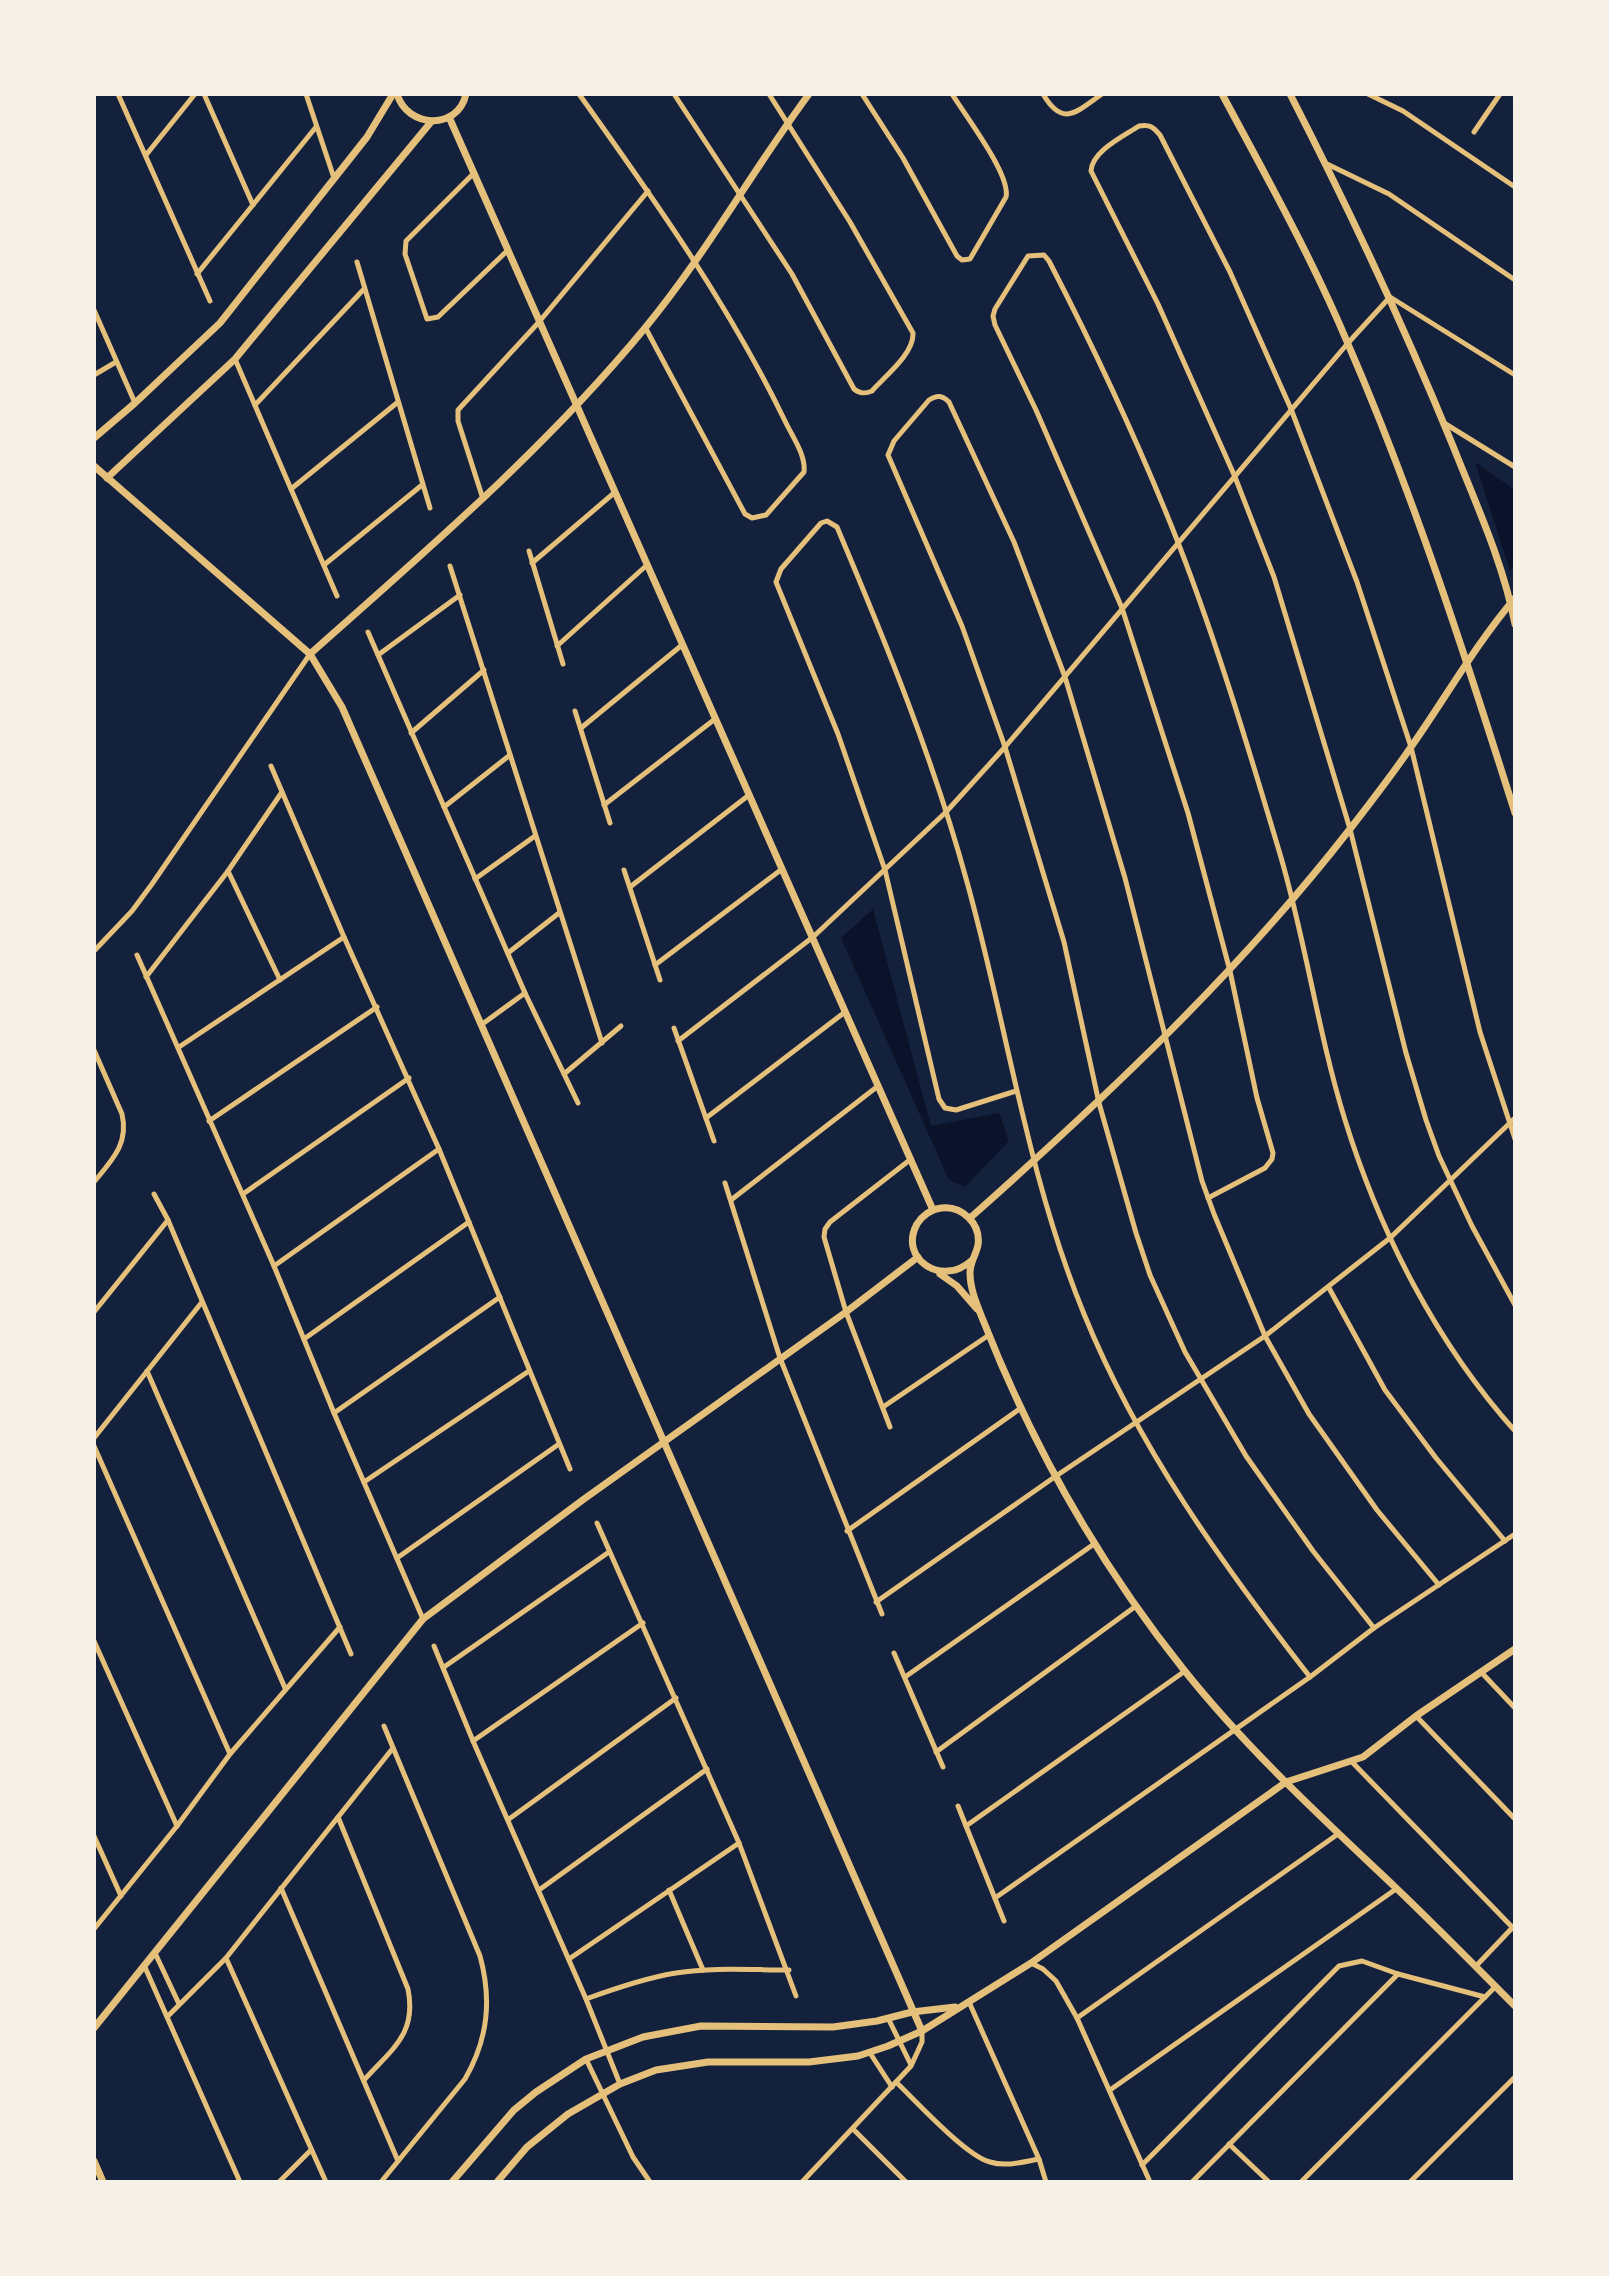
<svg xmlns="http://www.w3.org/2000/svg" width="1609" height="2276" viewBox="0 0 1609 2276" font-family="Montserrat,sans-serif">
	<rect width="100%" height="100%" fill="#14213d"/>
	<g fill="#0b132b">
		<path d="M1475,462L1515,490V564L1510,571Z"/>
		<path d="M873,909L931,1126L999,1113L1009,1141L965,1187L949,1180L841,938Z"/>
	</g>
	<g fill="none" stroke-linecap="round" stroke-linejoin="round">
		<g stroke="#e5c07b" stroke-width="5">
			<path d="M118,94L210,301"/>
			<path d="M204,94L253,205"/>
			<path d="M306,94L334,178"/>
			<path d="M579,94C654,199 729,305 785,421C792,436 806,455 804,472L766,515L752,518L745,514L645,327"/>
			<path d="M674,94L792,274L854,389C860,394 865,394 872,391C885,376 914,354 913,333L850,222L769,94"/>
			<path d="M862,94L903,158L957,256L962,260L970,259L1006,197C1011,175 965,115 952,94"/>
			<path d="M1043,94C1063,128 1076,112 1102,94"/>
			<path d="M1368,94L1403,111L1515,187"/>
			<path d="M1514,94L1515,95"/>
			<path d="M1474,132L1500,94"/>
			<path d="M146,155L195,94"/>
			<path d="M1327,164L1389,194L1515,280"/>
			<path d="M473,174L406,241L405,254L427,319L438,317L508,250"/>
			<path d="M357,262L430,508"/>
			<path d="M197,274L316,127"/>
			<path d="M94,310L135,403"/>
			<path d="M235,359L337,596"/>
			<path d="M94,375L116,362"/>
			<path d="M255,405L364,289"/>
			<path d="M1444,423L1515,467"/>
			<path d="M291,489L398,402"/>
			<path d="M483,499L458,421V410L539,322L648,191"/>
			<path d="M529,551L563,664"/>
			<path d="M532,563L614,493"/>
			<path d="M324,565L422,485"/>
			<path d="M450,566L602,1043"/>
			<path d="M368,632L525,993L578,1103"/>
			<path d="M557,646L647,565"/>
			<path d="M378,655L460,595"/>
			<path d="M575,711L610,823"/>
			<path d="M581,728L682,645"/>
			<path d="M411,733L484,670"/>
			<path d="M271,766L344,937L439,1149L570,1469"/>
			<path d="M604,805L715,719"/>
			<path d="M444,807L510,755"/>
			<path d="M624,870L660,980"/>
			<path d="M228,871L280,980"/>
			<path d="M475,879L535,836"/>
			<path d="M630,887L749,795"/>
			<path d="M94,951L132,911L152,884L310,654"/>
			<path d="M508,953L559,913"/>
			<path d="M137,955L274,1266L334,1413L423,1619"/>
			<path d="M655,965L782,869"/>
			<path d="M146,977L228,871L282,792"/>
			<path d="M481,1025L525,993"/>
			<path d="M674,1028L714,1141"/>
			<path d="M678,1041L813,937L946,812L1005,747L1348,343L1390,297L1515,375"/>
			<path d="M179,1047L344,937"/>
			<path d="M94,1050L122,1114C129,1144 112,1160 94,1182"/>
			<path d="M564,1074L621,1026"/>
			<path d="M1016,1091L956,1110L945,1108L939,1099L885,870L838,734L776,582L781,569L821,523L827,521L837,527C886,643 934,761 967,882C1007,1026 1027,1175 1084,1314C1138,1447 1222,1564 1310,1677"/>
			<path d="M706,1118L845,1012"/>
			<path d="M209,1121L377,1007"/>
			<path d="M1515,1139L1480,1032L1411,747L1357,582L1291,409L1230,272L1160,135C1153,127 1150,124 1139,126C1124,136 1092,151 1091,171L1158,304L1235,477L1274,577L1350,829L1406,1053L1426,1120L1439,1156L1472,1226L1515,1305"/>
			<path d="M725,1183L780,1358L882,1614"/>
			<path d="M154,1194L168,1220L351,1654"/>
			<path d="M243,1194L409,1078"/>
			<path d="M1208,1198L1265,1168L1272,1159L1273,1153L1257,1098L1230,971L1188,813L1122,608L1036,410L995,325L993,316L995,309L1028,256L1044,255L1049,261C1097,354 1141,448 1179,545C1218,646 1249,750 1280,854C1306,942 1318,1033 1345,1120C1380,1233 1437,1344 1515,1431"/>
			<path d="M731,1200L878,1086"/>
			<path d="M274,1266L439,1149"/>
			<path d="M1329,1288L1385,1390L1436,1458L1505,1541"/>
			<path d="M94,1312L168,1220"/>
			<path d="M304,1339L469,1222"/>
			<path d="M147,1371L285,1688"/>
			<path d="M883,1407L989,1335"/>
			<path d="M334,1413L500,1297"/>
			<path d="M890,1427L846,1312L824,1237L825,1229L830,1222L911,1159"/>
			<path d="M94,1438L202,1302"/>
			<path d="M94,1446L230,1754"/>
			<path d="M364,1482L529,1371"/>
			<path d="M597,1523L739,1843L796,1996"/>
			<path d="M847,1531L1021,1408"/>
			<path d="M397,1558L559,1444"/>
			<path d="M876,1602L1056,1476L1265,1336L1390,1238L1515,1118"/>
			<path d="M1374,1628L1313,1551L1246,1456L1185,1352L1150,1275L1136,1233L1099,1103L1064,942L1005,747L962,626L888,455L894,441L929,400C937,395 942,395 949,402L1014,542L1065,677L1125,878L1202,1181L1214,1214L1265,1336L1309,1414L1377,1510L1439,1585"/>
			<path d="M94,1641L177,1826"/>
			<path d="M434,1646L473,1741L586,1999L620,2084"/>
			<path d="M894,1653L943,1767"/>
			<path d="M444,1667L609,1552"/>
			<path d="M1481,1672L1515,1708"/>
			<path d="M905,1677L1094,1544"/>
			<path d="M1416,1716L1515,1819"/>
			<path d="M473,1741L643,1623"/>
			<path d="M936,1752L1136,1606"/>
			<path d="M1352,1762L1515,1930"/>
			<path d="M958,1806L1004,1921"/>
			<path d="M338,1817L408,1989C417,2034 392,2049 364,2080"/>
			<path d="M509,1819L676,1698"/>
			<path d="M966,1826L1185,1671"/>
			<path d="M94,1836L121,1896"/>
			<path d="M281,1888L398,2161"/>
			<path d="M539,1890L707,1769"/>
			<path d="M669,1890L703,1970"/>
			<path d="M995,1898L1310,1677L1374,1628L1515,1534"/>
			<path d="M94,1929L177,1826L230,1754L340,1627"/>
			<path d="M155,1953L179,2004"/>
			<path d="M226,1958L326,2182"/>
			<path d="M569,1959L739,1843"/>
			<path d="M1031,1963L1043,1969L1056,1981L1077,2018L1150,2182"/>
			<path d="M144,1965L240,2182"/>
			<path d="M1477,1965L1514,1926"/>
			<path d="M586,1999C616,1988 645,1978 676,1973C713,1967 751,1970 789,1970"/>
			<path d="M969,2002L1039,2159"/>
			<path d="M168,2016L226,1958L393,1748"/>
			<path d="M888,2018L911,2065"/>
			<path d="M1077,2018L1338,1834"/>
			<path d="M870,2053L892,2087"/>
			<path d="M586,2059L633,2157L650,2182"/>
			<path d="M896,2082C916,2101 966,2156 990,2162C1006,2167 1023,2162 1039,2159L1046,2182"/>
			<path d="M1110,2090L1396,1889"/>
			<path d="M853,2129L906,2182"/>
			<path d="M1229,2144L1269,2182"/>
			<path d="M1142,2165L1339,1966L1362,1961L1398,1974L1485,1997"/>
			<path d="M279,2182L311,2150"/>
			<path d="M381,2182L465,2079C488,2039 492,2000 480,1956L384,1726"/>
			<path d="M802,2182L911,2066L922,2042V2031"/>
			<path d="M1192,2182L1398,1974"/>
			<path d="M1301,2182L1495,1987"/>
			<path d="M1410,2182L1515,2077"/>
		</g>
		<g stroke="#e5c07b" stroke-width="7">
			<path d="M1222,94C1266,176 1312,258 1348,344C1414,496 1465,655 1515,813"/>
			<path d="M1290,94C1349,209 1404,326 1453,446C1476,504 1503,562 1515,624"/>
			<path d="M94,438L135,403L220,323L367,137L393,94"/>
			<path d="M94,466L310,654L342,707L922,2031"/>
			<path d="M107,478L235,359L431,122"/>
			<path d="M310,654C427,550 545,449 645,328C706,254 752,171 809,94"/>
			<path d="M94,2161L103,2182"/>
			<path d="M452,2182L514,2110L536,2092L586,2059L643,2037L701,2026L833,2027L877,2021L912,2012L955,2007"/>
			<path d="M497,2182L527,2147L568,2114L620,2084L656,2070L708,2062H809L858,2056L888,2046L922,2031L1031,1963L1286,1782L1363,1757L1416,1716L1515,1649"/>
		</g>
		<g stroke="#e5c07b" stroke-width="7">
			<path d="M397,94C407,128 458,131 466,94"/>
			<path d="M449,117L933,1210"/>
			<path d="M970,1218C1106,1097 1238,973 1350,829C1371,802 1392,775 1411,747C1446,697 1476,644 1515,598"/>
			<path d="M971,1261C942,1287 898,1259 917,1224C922,1216 931,1209 941,1208C962,1205 981,1224 978,1245C976,1255 970,1262 970,1273C970,1289 977,1305 983,1320C1032,1445 1100,1565 1184,1670C1247,1749 1322,1818 1395,1887C1436,1926 1475,1966 1515,2006"/>
			<path d="M940,1274L957,1286L977,1309"/>
			<path d="M94,2028L423,1619L584,1499L846,1312L918,1257"/>
		</g>
	</g>
	<rect width="1609" height="2276" fill="none" stroke="#f6f1e7" stroke-width="192"/>
</svg>
